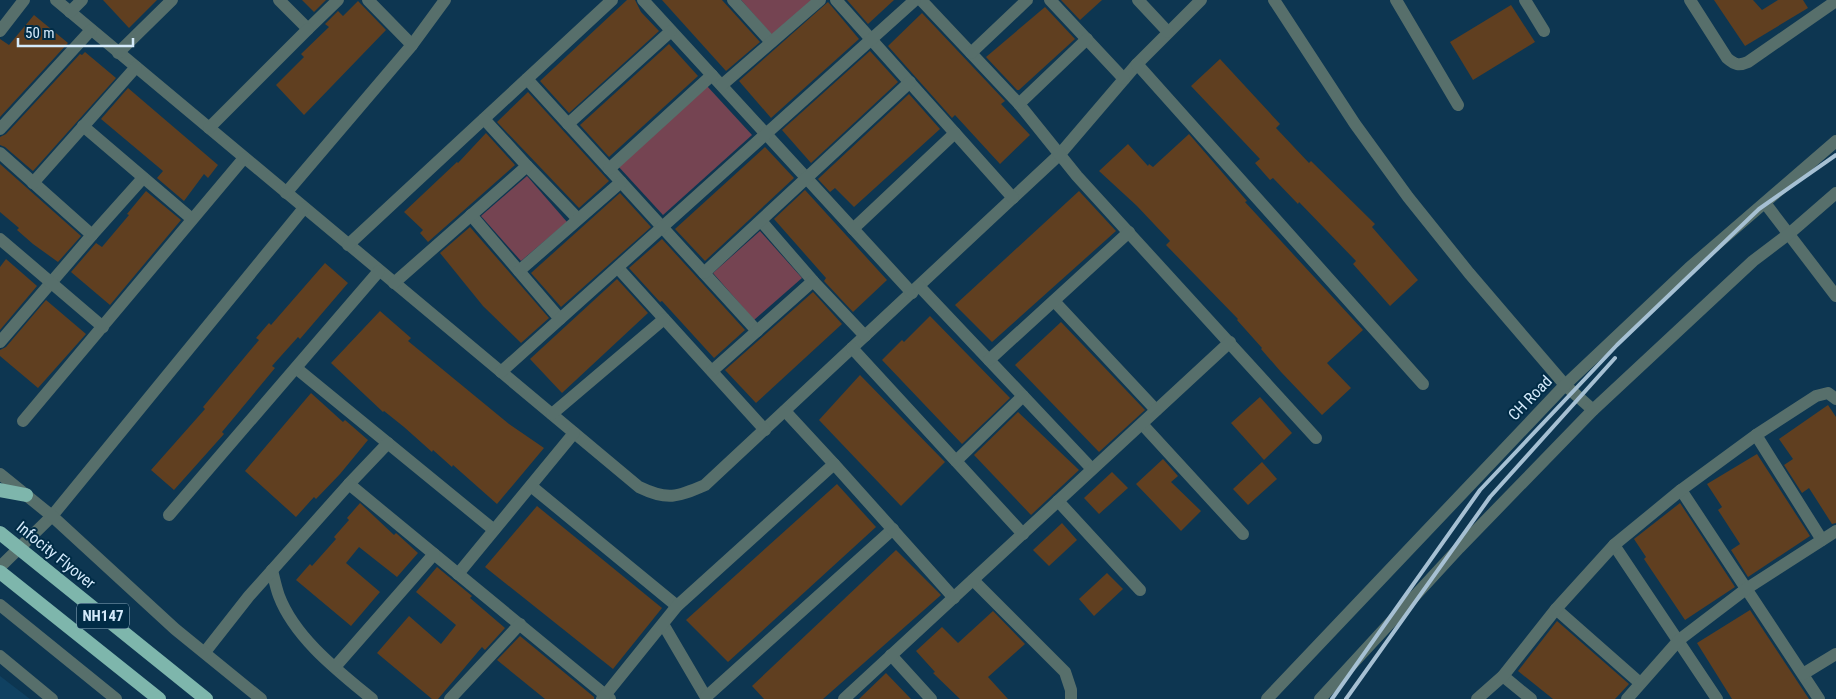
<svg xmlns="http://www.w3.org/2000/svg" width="1836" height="699" viewBox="0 0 1836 699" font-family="'Roboto Condensed',sans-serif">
	<rect width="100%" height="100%" fill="#0d3651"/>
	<path fill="#104161" d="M0,676L30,699H0Z"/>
	<g fill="#754452">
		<path d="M741,0H812L772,35Z"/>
		<path d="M707,86L752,135L663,215L618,166Z"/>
		<path d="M527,176L567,222L521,261L481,216Z"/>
		<path d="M760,231L802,278L754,320L713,273Z"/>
	</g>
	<g fill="#603f20">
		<path d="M103,0H157L129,28Z"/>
		<path d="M302,0H326L314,12Z"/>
		<path d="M627,0H635L641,12L659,31L569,113L540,81Z"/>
		<path d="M662,0H722L760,42L726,71Z"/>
		<path d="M847,0H894L868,24Z"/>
		<path d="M1061,0H1102L1080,20Z"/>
		<path d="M1714,0H1753L1762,10L1778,0H1803L1808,8L1745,46Z"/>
		<path d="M358,1L386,30L304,115L276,85L304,57L301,54L329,27L325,24L338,11L343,16Z"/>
		<path d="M828,2L859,39L771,118L739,81Z"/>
		<path d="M1511,5L1535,42L1473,80L1450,42Z"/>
		<path d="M1045,7L1075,39L1019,90H1017L986,57Z"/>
		<path d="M922,13L1005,101L1001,104L1030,135L1000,164L955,115L952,118L888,46Z"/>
		<path d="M34,15L68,43L0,117V39L9,45Z"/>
		<path d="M669,44L698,76L609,157L580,125Z"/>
		<path d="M870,51L898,82L811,163L782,130Z"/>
		<path d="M85,52L116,78L33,171L5,147L0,145V137L6,134L80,54L82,55Z"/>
		<path d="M1220,59L1280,124L1276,128L1309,163L1311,161L1375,224L1372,227L1418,280L1390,306L1353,264L1356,261L1299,202L1298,204L1273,178L1270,180L1255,163L1260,159L1191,86Z"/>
		<path d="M128,88L218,165L208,178L204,174L184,201L157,178L163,171L101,119Z"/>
		<path d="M528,92L609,181L579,208L497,122Z"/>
		<path d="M909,94L940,129L854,207L835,188L830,192L818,179Z"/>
		<path d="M486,133L515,165L428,242L420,233L423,230L404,212L457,162L458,163Z"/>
		<path d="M1189,134L1247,201L1245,202L1363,330L1327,363L1351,388L1322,415L1281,372L1261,349L1262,348L1237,320L1238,319L1166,245L1170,241L1137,206L1099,171L1128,144L1148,166L1149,164L1153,167Z"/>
		<path d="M765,147L794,178L705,261L675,229Z"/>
		<path d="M0,164L81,236L58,262L33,244L17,230L19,228L0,212Z"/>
		<path d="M805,190L887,280L853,312L824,281L826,278L774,219Z"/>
		<path d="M146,191L181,220L110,305L71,272L96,243L102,247L129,215L127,214Z"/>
		<path d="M1079,191L1116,231L992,342L955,305Z"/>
		<path d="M620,193L651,227L561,307L531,273Z"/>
		<path d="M470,227L549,318L521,343L483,306L440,253Z"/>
		<path d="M662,239L745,330L714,358L662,301L660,302L629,268Z"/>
		<path d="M6,259L37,286L0,330V267Z"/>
		<path d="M325,263L348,283L300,339L298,337L272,366L275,368L222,432L224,434L174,490L151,470L205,409L203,407L259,340L256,338L269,323L271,325Z"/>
		<path d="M617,279L648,313L562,393L530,359Z"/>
		<path d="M813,292L842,324L756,403L725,370Z"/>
		<path d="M46,300L86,334L38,388L0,356V350L6,347Z"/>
		<path d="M380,311L411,338L408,341L509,424L544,448L497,504L453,465L452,467L433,450L432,452L404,427L384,411L383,412L331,363Z"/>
		<path d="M930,316L1010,398L962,444L882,360L902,340L904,342Z"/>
		<path d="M1061,322L1145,410L1099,452L1015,365Z"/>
		<path d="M860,375L945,462L901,506L819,420Z"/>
		<path d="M311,393L343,422L345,420L368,440L340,474L316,499L314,497L296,517L245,471Z"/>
		<path d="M1260,397L1292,433L1264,460L1231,423Z"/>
		<path d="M1828,405L1836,417V523L1832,524L1809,488L1802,493L1784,465L1793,459L1779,439Z"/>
		<path d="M1018,412L1079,470L1031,515L974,455Z"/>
		<path d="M1757,454L1810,536L1748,577L1731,550L1740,544L1718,510L1722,507L1707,484Z"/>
		<path d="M1163,459L1178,476L1171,482L1201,511L1181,531L1136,484Z"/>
		<path d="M1262,462L1277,479L1248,505L1233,489Z"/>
		<path d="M1112,472L1128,488L1099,514L1084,498Z"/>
		<path d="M837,484L876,527L728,662L686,620Z"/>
		<path d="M360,503L394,535L396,533L418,553L397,577L359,547L346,563L380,592L351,626L296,580L310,564L312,566L336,539L334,537L349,520L347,518Z"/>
		<path d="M1680,503L1735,587L1685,620L1644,559L1646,557L1634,539Z"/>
		<path d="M537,506L662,608L613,669L485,567Z"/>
		<path d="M1062,523L1077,540L1049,566L1033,550Z"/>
		<path d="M896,550L941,595L823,699H764L752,686Z"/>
		<path d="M437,567L472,596L470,598L505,628L485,650L482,647L438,699H432L377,653L409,616L441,644L456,625L416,592Z"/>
		<path d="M1107,573L1123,589L1094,616L1079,599Z"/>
		<path d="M1750,610L1809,699H1732L1697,643Z"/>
		<path d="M993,611L1025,644L988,677L1008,699H960L933,673L935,672L916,651L942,627L958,643Z"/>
		<path d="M1557,621L1629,684L1615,699H1553L1518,671Z"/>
		<path d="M520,636L594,697V699H545L497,660Z"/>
		<path d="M886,673L911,699H859Z"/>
	</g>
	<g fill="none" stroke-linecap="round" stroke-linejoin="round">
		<g stroke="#576f6b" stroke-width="12">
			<path d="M56,0L639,487C668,501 677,497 705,485L1060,154L1137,64L1201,0"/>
			<path d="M279,0L308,29L338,0"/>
			<path d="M368,0L412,45"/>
			<path d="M643,0L912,293"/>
			<path d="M733,0L771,42"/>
			<path d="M836,0L1013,198"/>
			<path d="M921,0L1019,104L1077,176L1316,438"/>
			<path d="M1050,0L1124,79"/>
			<path d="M1138,0L1168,32"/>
			<path d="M1274,0L1355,124L1408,197L1469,273L1565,385L1593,410"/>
			<path d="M1396,0L1458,105"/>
			<path d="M1525,0L1544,31"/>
			<path d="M1690,0L1727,58C1735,65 1739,66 1748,62L1836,1"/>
			<path d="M70,12L82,0"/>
			<path d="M0,31L24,0"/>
			<path d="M118,53L172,0"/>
			<path d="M971,53L1027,0"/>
			<path d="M1137,64L1423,384"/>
			<path d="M527,79L757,331"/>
			<path d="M722,85L820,0"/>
			<path d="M1019,104L1087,39"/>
			<path d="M568,124L671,31"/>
			<path d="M83,126L192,219"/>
			<path d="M209,128L308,29"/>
			<path d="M0,129L91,30"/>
			<path d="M0,153L92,235L0,342"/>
			<path d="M527,166L578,219"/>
			<path d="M609,169L712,75"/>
			<path d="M33,183L136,67"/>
			<path d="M286,193L412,45L445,0"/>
			<path d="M1765,203L1836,296"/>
			<path d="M471,215L560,319"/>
			<path d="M761,221L813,281"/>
			<path d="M853,229L955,133"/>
			<path d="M92,235L143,178"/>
			<path d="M0,239L103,327"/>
			<path d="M348,245L612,0"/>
			<path d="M618,268L765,430"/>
			<path d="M519,271L621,182"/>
			<path d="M704,273L910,82"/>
			<path d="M394,283L527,166L484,119"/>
			<path d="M919,286L1092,469"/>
			<path d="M1054,301L1156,410"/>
			<path d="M852,348L1023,534"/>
			<path d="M989,360L1129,232"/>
			<path d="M296,368L494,530"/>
			<path d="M712,371L813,281L865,336"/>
			<path d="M501,372L915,0"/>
			<path d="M785,411L834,464"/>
			<path d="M552,414L664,319"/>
			<path d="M23,421L244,158"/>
			<path d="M1142,424L1243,534"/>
			<path d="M1756,435L1822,540"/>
			<path d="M956,461L1023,396"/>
			<path d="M349,484L388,443"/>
			<path d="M531,486L677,606"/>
			<path d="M1681,490L1819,699"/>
			<path d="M1058,501L1140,590"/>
			<path d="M169,515L379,271"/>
			<path d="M1614,545L1717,699"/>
			<path d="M0,567L52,516L304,208"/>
			<path d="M272,570C274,578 276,588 279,596C295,638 338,671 372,699"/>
			<path d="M458,574L574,433"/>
			<path d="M973,580L1065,672L1071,690V699"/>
			<path d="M1556,609L1640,683"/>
			<path d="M663,624L707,699"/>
			<path d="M205,652L249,596L349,484L610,699"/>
			<path d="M891,655L931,699"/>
			<path d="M0,656L52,699"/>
			<path d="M335,667L434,554"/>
			<path d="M1803,674L1836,654"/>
			<path d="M1503,676L1531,699"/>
			<path d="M706,697L893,529"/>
			<path d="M450,699L520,624"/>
			<path d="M602,699L677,606L834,464L954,598"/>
			<path d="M844,699L1230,342"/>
			<path d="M1477,699L1503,676L1556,609L1614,545L1681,490L1756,435L1816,396L1828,393L1836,399"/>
			<path d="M1627,699L1679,640L1746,589L1836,531"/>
		</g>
		<g stroke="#576f6b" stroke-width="12">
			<path d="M0,474L52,516L175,629L261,699"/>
			<path d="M0,605L116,699"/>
			<path d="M1267,699L1565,385L1689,268L1836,141"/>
			<path d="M1320,699L1459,548L1593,410L1753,261L1790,233L1836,193"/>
		</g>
		<g stroke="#7eb6ac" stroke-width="14">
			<path d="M0,490L26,495"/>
			<path d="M0,572L159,699"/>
		</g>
		<g stroke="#a6c0d3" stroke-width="4">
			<path d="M1332,699L1480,490L1617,345L1759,209L1836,155"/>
			<path d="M1346,699L1490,497L1615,358"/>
		</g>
		<path stroke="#7eb6ac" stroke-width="14" d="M0,533L206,699"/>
	</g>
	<g text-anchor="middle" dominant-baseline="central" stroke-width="4" stroke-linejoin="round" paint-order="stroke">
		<rect fill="#012c46" stroke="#95b1c5" stroke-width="1" x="77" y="603.5" width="52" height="25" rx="4"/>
		<g font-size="15" font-weight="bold" fill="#d4eafb">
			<text x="103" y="616">NH147</text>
		</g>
		<g font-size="16" fill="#d4eafb" stroke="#012c46">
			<text transform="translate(1530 398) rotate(-46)">CH Road</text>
			<text transform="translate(56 555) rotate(39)">Infocity Flyover</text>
		</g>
	</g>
	<path d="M18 38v8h115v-8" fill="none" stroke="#d4eafb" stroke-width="2.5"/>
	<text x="25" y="38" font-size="15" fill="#d4eafb" stroke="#012c46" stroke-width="4" paint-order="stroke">50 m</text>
</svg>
